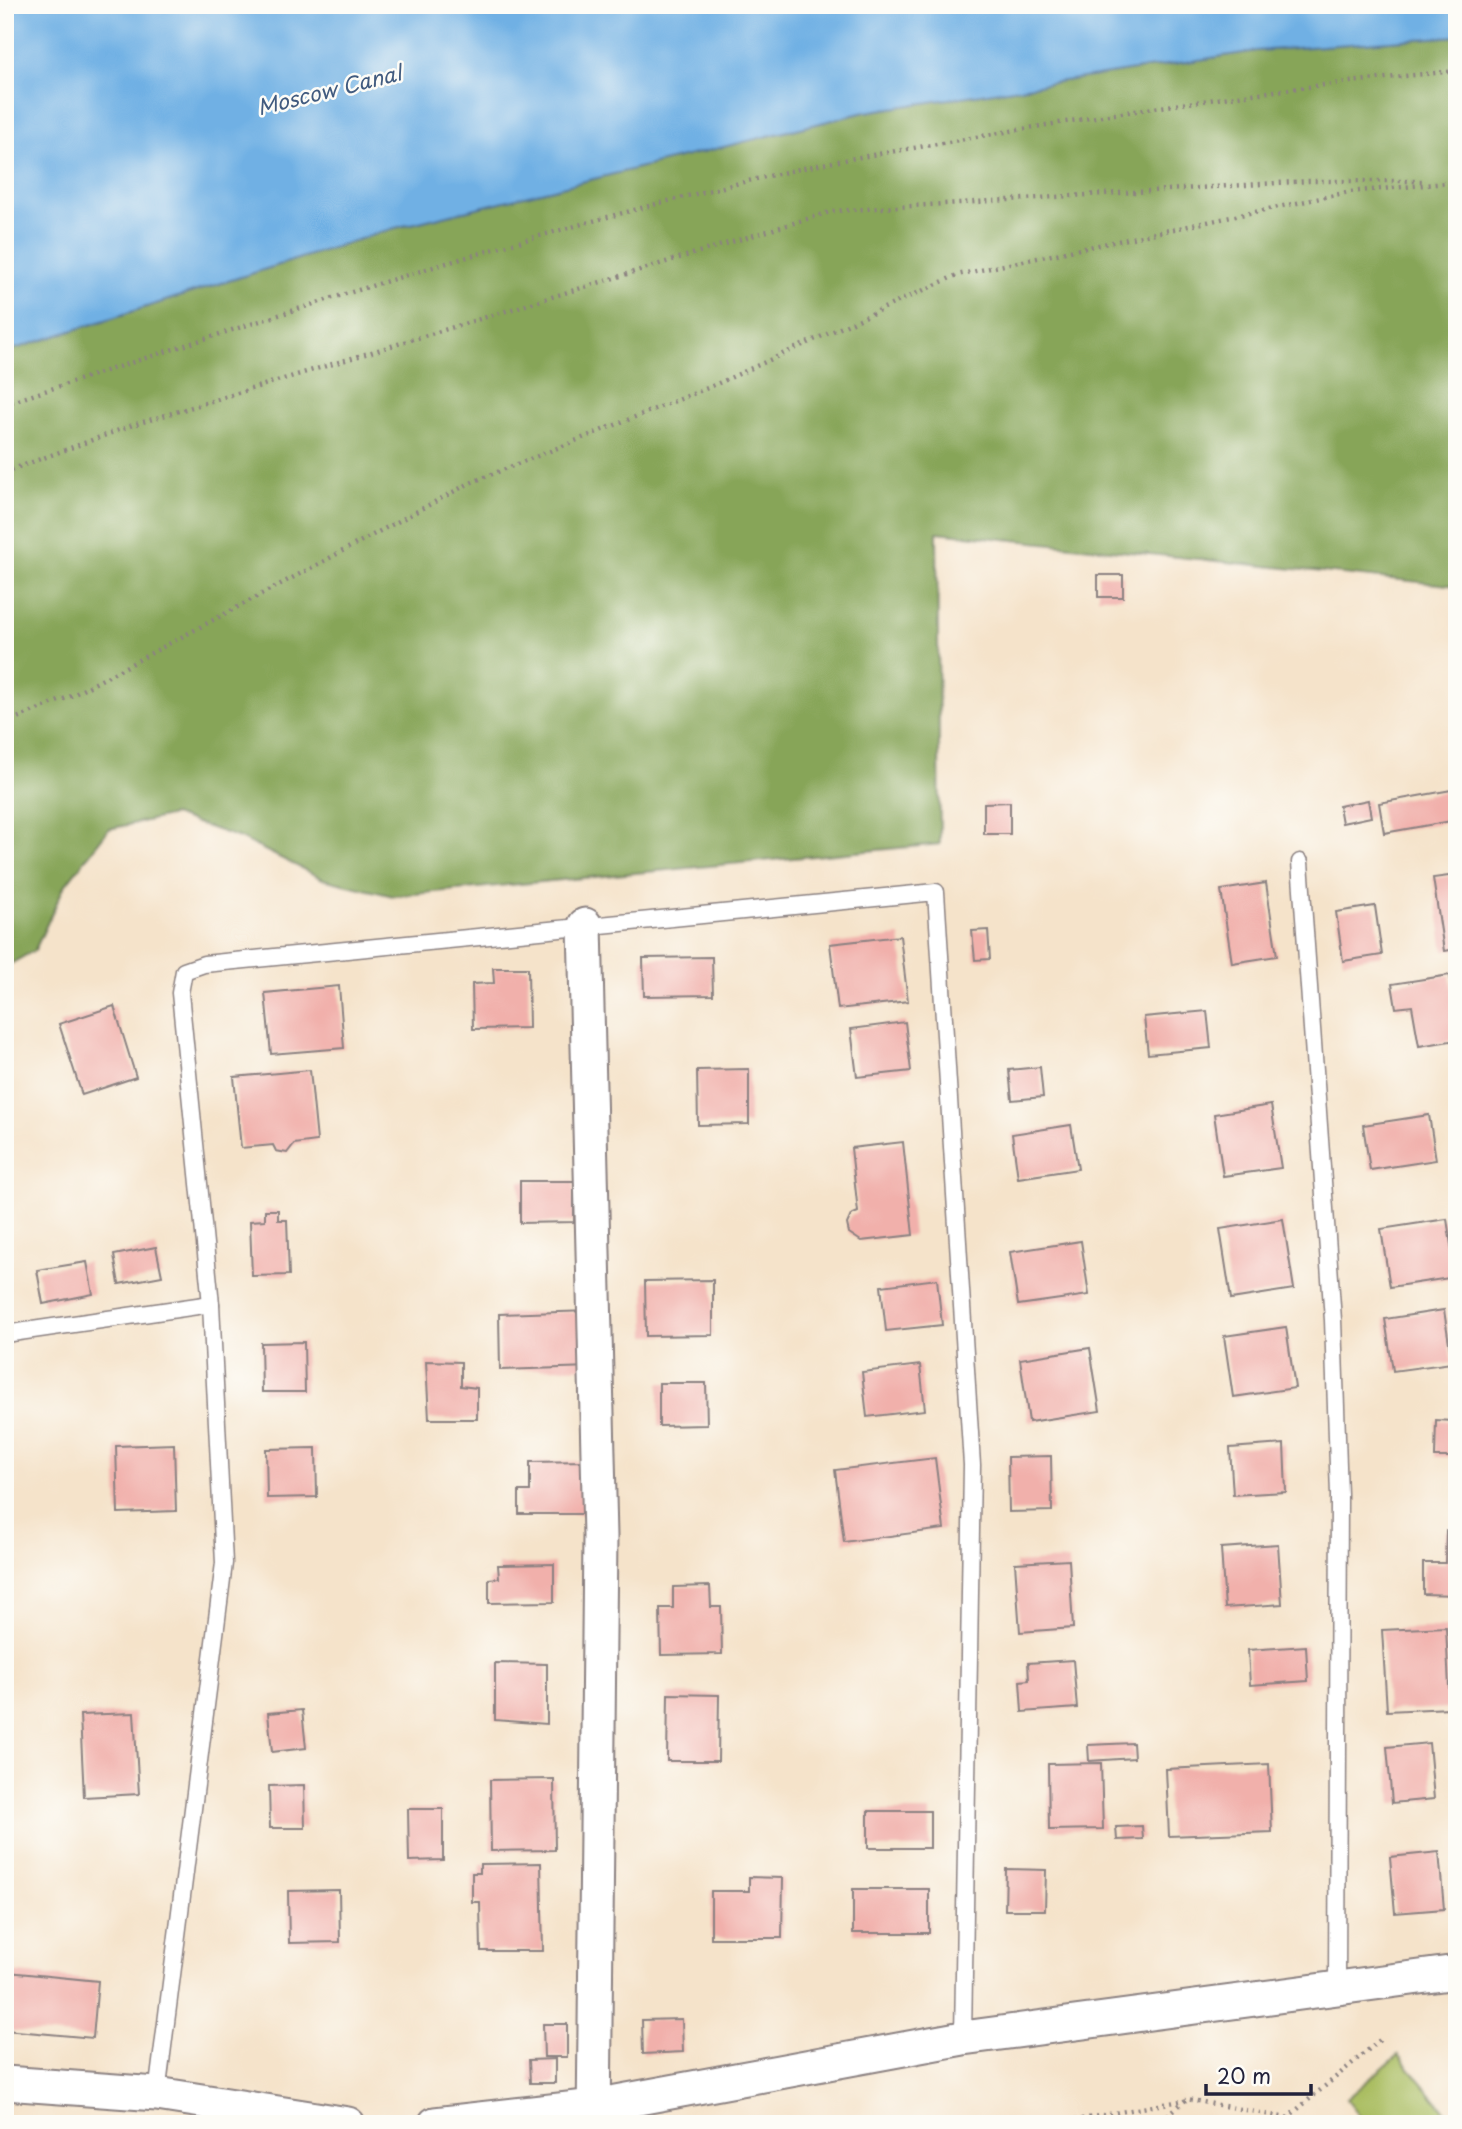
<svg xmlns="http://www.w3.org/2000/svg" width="1462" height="2129" viewBox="0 0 1462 2129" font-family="'Playpen Sans',sans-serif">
	<rect width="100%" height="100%" fill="#fdfcf7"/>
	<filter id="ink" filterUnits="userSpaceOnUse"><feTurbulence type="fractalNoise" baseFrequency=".0143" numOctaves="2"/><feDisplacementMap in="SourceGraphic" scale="14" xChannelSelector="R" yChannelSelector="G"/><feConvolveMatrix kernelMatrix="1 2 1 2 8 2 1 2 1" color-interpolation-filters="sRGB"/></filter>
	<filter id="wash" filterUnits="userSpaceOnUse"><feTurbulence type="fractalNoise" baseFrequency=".00686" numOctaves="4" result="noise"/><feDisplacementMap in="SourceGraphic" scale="28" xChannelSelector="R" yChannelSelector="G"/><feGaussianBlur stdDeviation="1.57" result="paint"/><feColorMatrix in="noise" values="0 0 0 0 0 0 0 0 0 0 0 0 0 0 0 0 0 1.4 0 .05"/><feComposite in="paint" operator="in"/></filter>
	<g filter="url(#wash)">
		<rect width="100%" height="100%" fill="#f5e3ca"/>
		<path fill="#aabe62" stroke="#66704e" stroke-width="2" d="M1398,2055L1456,2124H1366L1346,2099Z"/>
		<path fill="#87a558" stroke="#54644a" stroke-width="2" d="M1457,36V586L937,532L940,844L393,896L323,879L240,838L173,815L109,829L64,887L35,950L5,967V352L395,228L865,112L1256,51Z"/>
		<path fill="#70b0e4" stroke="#496990" stroke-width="2" d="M5,5H1457V36L1256,51L865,112L395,228L5,352Z"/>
		<g id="blocks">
			<g fill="#f1b0ab">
				<rect x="1098" y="575" width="25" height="22"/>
				<path d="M1457,789V820L1384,833L1379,803Z"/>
				<path d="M1368,800L1371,817L1342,823L1339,806Z"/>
				<path d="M1010,802V834H984V803Z"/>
				<path d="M1457,875V949L1444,951L1433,878Z"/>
				<path d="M1266,883L1277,956L1232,963L1221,890Z"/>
				<path d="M1375,906L1382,955L1343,961L1336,912Z"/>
				<path d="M988,930L990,959L975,960L972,931Z"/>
				<path d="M900,936L908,1001L838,1009L830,944Z"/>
				<path d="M712,957L713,995L644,996L643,958Z"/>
				<path d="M493,968H528L529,1028L473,1029L472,984L494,983Z"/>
				<path d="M1450,975L1453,994H1457V1040L1419,1046L1412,1006L1396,1008L1392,984Z"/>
				<path d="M339,986L344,1048L271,1054L265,993Z"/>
				<path d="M114,1006L136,1077L82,1095L59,1024Z"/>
				<path d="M1207,1011L1211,1048L1148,1054L1144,1017Z"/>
				<path d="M905,1022L911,1071L857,1077L851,1029Z"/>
				<path d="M1040,1067L1043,1097L1012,1100L1009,1070Z"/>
				<path d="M749,1069V1124L698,1125L697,1070Z"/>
				<path d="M310,1070L317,1141L294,1144L287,1153L276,1151L273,1145L241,1148L234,1077Z"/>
				<path d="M1271,1105L1281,1168L1223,1176L1214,1114Z"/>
				<path d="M1429,1115L1436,1160L1370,1170L1363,1125Z"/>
				<path d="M1071,1125L1078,1169L1018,1178L1012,1134Z"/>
				<path d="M903,1142L913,1235L861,1241L849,1233L847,1224L851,1215L858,1212L851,1148Z"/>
				<path d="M520,1181H574V1222L520,1223Z"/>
				<path d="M265,1210H278V1220H287L289,1275L252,1276L250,1221L265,1220Z"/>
				<path d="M1283,1219L1294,1289L1231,1299L1220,1229Z"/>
				<path d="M1447,1219L1456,1277L1390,1287L1381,1229Z"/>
				<path d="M1081,1241L1089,1295L1018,1305L1010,1252Z"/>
				<path d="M156,1247L162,1276L119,1284L114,1255Z"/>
				<path d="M87,1262L93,1294L43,1304L37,1270Z"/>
				<path d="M937,1279L942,1325L886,1331L881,1286Z"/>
				<path d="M713,1280V1335L646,1336L645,1281Z"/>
				<path d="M1444,1310L1452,1363L1393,1371L1385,1319Z"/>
				<path d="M589,1311L591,1367L500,1370L499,1314Z"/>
				<path d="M1286,1327L1295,1388L1233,1397L1224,1336Z"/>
				<path d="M304,1342L305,1392H262L261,1343Z"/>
				<path d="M1090,1348L1100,1411L1029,1422L1020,1359Z"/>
				<path d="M426,1361L461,1362V1386L477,1388V1419H429Z"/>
				<path d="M920,1365L925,1410L867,1417L862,1372Z"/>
				<path d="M659,1383H706L707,1425L659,1426Z"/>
				<path d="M1453,1406H1457V1470H1452L1453,1457H1435L1436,1420L1453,1421Z"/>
				<path d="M174,1444L176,1511L118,1513L116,1446Z"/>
				<path d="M1284,1444L1286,1492L1233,1495L1230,1448Z"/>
				<path d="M316,1448L317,1497L267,1498L266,1449Z"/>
				<path d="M1051,1456L1052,1511L1009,1512L1008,1457Z"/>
				<path d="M935,1458L944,1529L844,1542L835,1470Z"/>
				<path d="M587,1461L588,1514H519V1491H530V1462Z"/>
				<path d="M1446,1531H1457V1595L1423,1594V1563H1445Z"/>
				<path d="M1278,1544L1282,1604L1225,1608L1221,1548Z"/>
				<path d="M1069,1560L1073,1628L1020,1632L1015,1563Z"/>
				<path d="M554,1564V1602L489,1603V1579L499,1578L498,1565Z"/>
				<path d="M710,1586L711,1607H721L722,1654L661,1655L660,1608H673V1587Z"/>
				<path d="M1446,1627L1450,1708L1387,1711L1382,1630Z"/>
				<path d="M1306,1646L1308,1681L1250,1685L1248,1650Z"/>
				<path d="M1073,1660L1077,1708L1022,1712L1020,1681L1029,1680L1028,1663Z"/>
				<path d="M495,1663L547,1664V1724L495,1720Z"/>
				<path d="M668,1694L719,1695L718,1761H667Z"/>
				<path d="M302,1710L306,1748L272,1752L268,1713Z"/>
				<path d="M134,1713L139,1794L84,1797L80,1715Z"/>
				<path d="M1133,1743L1134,1758L1089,1761L1088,1745Z"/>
				<path d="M1429,1743L1434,1799L1392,1803L1387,1747Z"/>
				<path d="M1101,1763L1103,1829L1049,1830L1048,1764Z"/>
				<path d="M1269,1764L1272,1832L1169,1836L1166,1769Z"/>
				<path d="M554,1779L555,1850L491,1851L490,1780Z"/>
				<path d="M304,1785L305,1828H270L269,1786Z"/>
				<path d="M408,1809H443V1860L409,1861Z"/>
				<rect x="868" y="1811" width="62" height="37"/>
				<path d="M1142,1826L1143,1839L1117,1840L1116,1827Z"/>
				<path d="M1439,1852L1444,1909L1395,1913L1390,1857Z"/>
				<path d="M541,1863L543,1951H481L480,1902H472V1873H480V1864Z"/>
				<path d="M1006,1869L1046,1870L1045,1910H1005Z"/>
				<path d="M749,1877L783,1878L782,1938H711V1891H749Z"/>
				<rect x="853" y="1889" width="76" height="44"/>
				<path d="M339,1890L340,1942L289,1943L288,1891Z"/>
				<path d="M8,1972L98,1981L93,2038L5,2030Z"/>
				<path d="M682,2019L683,2052L643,2054L642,2020Z"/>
				<path d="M543,2024H567V2057H544Z"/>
				<path d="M555,2059V2083H530L529,2060Z"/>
			</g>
		</g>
	</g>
	<g filter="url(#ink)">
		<use href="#blocks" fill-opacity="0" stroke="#8c8282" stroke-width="2"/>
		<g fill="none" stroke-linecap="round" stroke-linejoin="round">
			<g stroke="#8c8282" stroke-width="19">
				<g id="lane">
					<path d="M1300,862L1333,1320L1339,1495L1337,1986"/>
					<path d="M5,1334L211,1304"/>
					<path d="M157,2094L224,1563L211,1304L180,993L184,971L204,964L936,892L972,1465L963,2038"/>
				</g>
			</g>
			<g stroke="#8c8282" stroke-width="37">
				<g id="street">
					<path d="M585,925L600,1536L594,2124"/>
					<path d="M5,2083L157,2094L348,2124"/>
					<path d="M435,2124L595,2106L963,2038L1457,1972"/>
				</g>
			</g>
			<g stroke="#8c8282" stroke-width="4.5" stroke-dasharray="2 5" stroke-linecap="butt">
				<path d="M5,404C262,320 519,234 782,173C840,159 900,151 959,140C1124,111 1290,86 1457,71"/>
				<path d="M5,472L133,425L833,211L1309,181H1423"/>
				<path d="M5,723L71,696L470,483L710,387L957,275L1349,192L1457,182"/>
				<path d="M1287,2118L1381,2039"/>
				<path d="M1054,2124L1186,2100"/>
				<path d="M1157,2124L1187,2099L1287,2118L1292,2124"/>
			</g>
			<use href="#lane" stroke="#fff" stroke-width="16"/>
			<use href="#street" stroke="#fff" stroke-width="33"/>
		</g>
	</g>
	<g text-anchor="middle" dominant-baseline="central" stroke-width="5" stroke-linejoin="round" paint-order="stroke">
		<g font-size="21" font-style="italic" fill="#415b7f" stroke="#fdfcf7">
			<text transform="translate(329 89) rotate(-14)">Moscow Canal</text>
		</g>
	</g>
	<rect width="1462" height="2129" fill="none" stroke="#fdfcf7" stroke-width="28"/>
	<path d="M1206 2084v10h105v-10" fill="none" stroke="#22223b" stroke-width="3.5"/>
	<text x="1217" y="2084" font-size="21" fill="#22223b" stroke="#fdfcf7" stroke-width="5" paint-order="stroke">20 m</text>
</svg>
